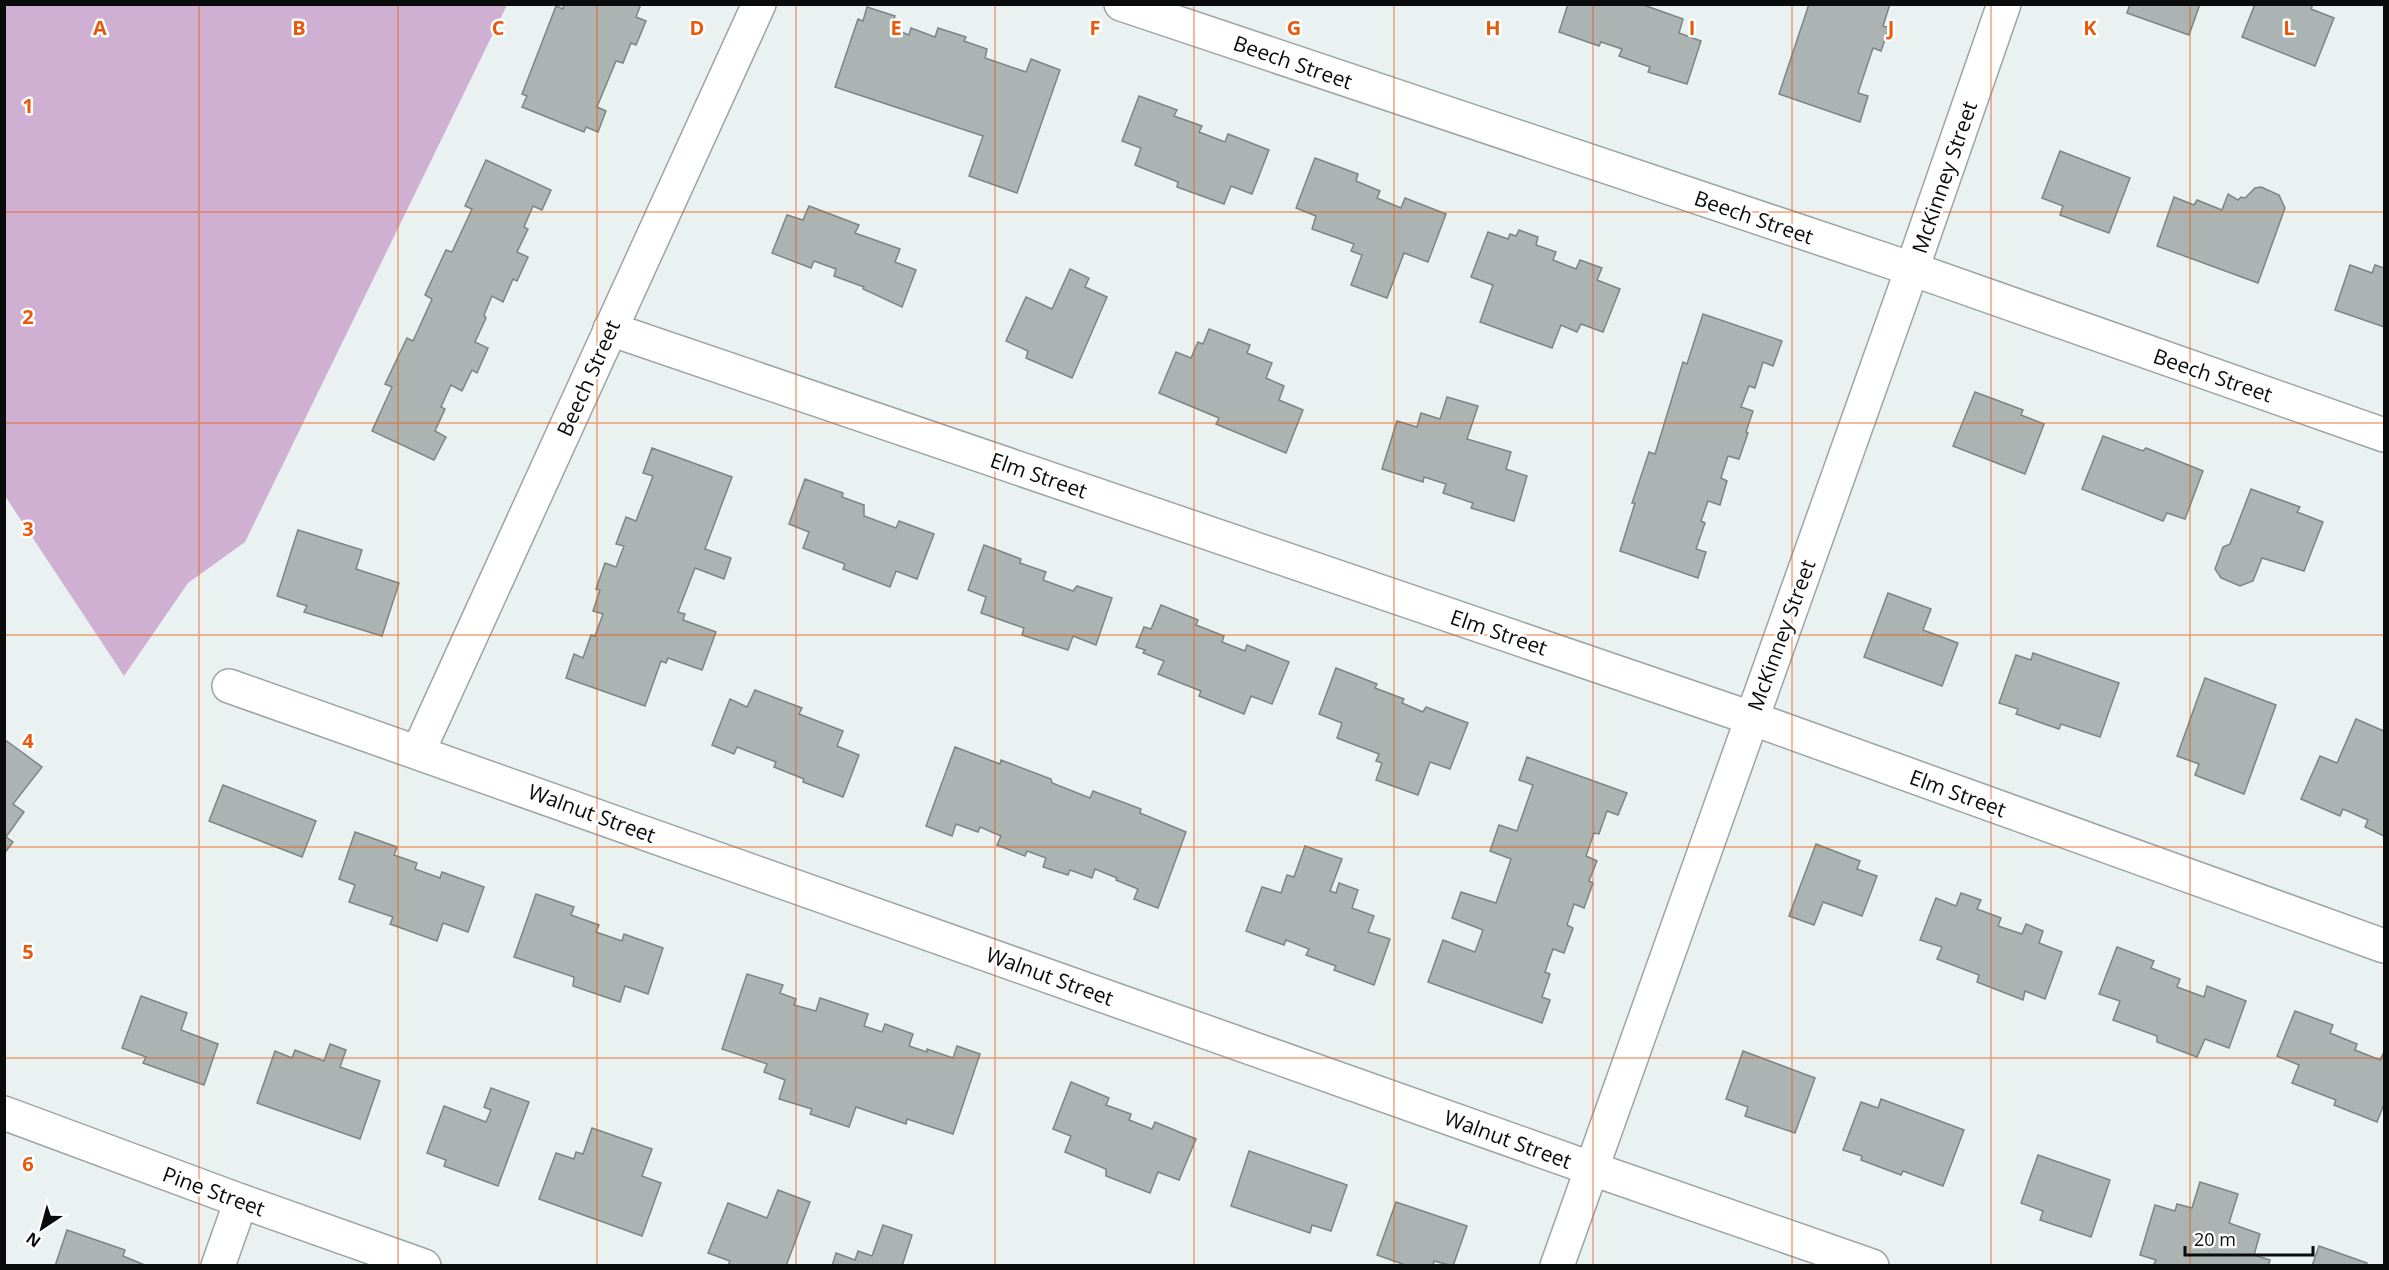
<svg xmlns="http://www.w3.org/2000/svg" width="2389" height="1270" viewBox="0 0 2389 1270" font-family="'Open Sans',sans-serif">
	<rect width="100%" height="100%" fill="#e9f2f1"/>
	<path fill="#d0b0d2" d="M4,5H507L245,542L188,583L124,676L5,496Z"/>
	<g fill="#acb4b3" stroke="#7d8584" stroke-width="1.5">
		<path d="M564,4H641L636,17L646,21L636,45L631,43L623,63L616,61L597,107L606,111L598,132L586,127L584,132L522,107L527,96L522,94L556,6L563,9Z"/>
		<path d="M1568,4H1641L1683,19L1679,33L1701,41L1687,84L1648,72L1650,67L1619,56L1622,49L1601,42L1599,46L1559,32Z"/>
		<path d="M1809,4H1890L1883,26L1889,28L1881,51L1873,48L1858,93L1868,96L1860,122L1779,94Z"/>
		<path d="M2130,4H2200L2189,35L2127,13Z"/>
		<path d="M2255,4H2313L2311,9L2334,18L2315,66L2242,37Z"/>
		<path d="M867,7L895,16L891,28L909,35L911,28L935,37L938,28L966,37L964,41L987,49L985,58L1026,72L1031,59L1060,70L1017,193L969,176L983,136L835,87L858,19L863,21Z"/>
		<path d="M1139,96L1177,110L1174,116L1202,126L1199,132L1225,142L1228,134L1269,150L1252,194L1231,186L1224,204L1177,187L1178,182L1135,165L1141,148L1122,141Z"/>
		<path d="M2060,151L2130,178L2109,233L2060,215L2063,206L2042,198Z"/>
		<path d="M1315,158L1358,174L1356,181L1380,191L1377,198L1401,208L1405,198L1446,214L1428,262L1404,253L1387,298L1351,285L1362,255L1351,251L1354,244L1312,229L1316,216L1296,208Z"/>
		<path d="M486,160L551,190L542,210L533,206L524,227L528,229L517,252L528,257L517,281L513,279L503,302L492,296L484,315L486,318L475,342L488,348L477,373L472,370L462,391L451,385L441,407L445,409L435,431L446,437L434,460L372,431L392,387L385,384L407,338L413,341L432,299L425,295L446,250L452,252L472,209L465,206Z"/>
		<path d="M2261,187L2279,195L2285,208L2258,283L2157,246L2174,197L2194,205L2197,200L2222,210L2228,194L2238,200L2241,197L2245,198L2255,188Z"/>
		<path d="M809,206L859,225L855,233L900,249L895,262L916,270L902,307L863,289L864,287L834,276L836,269L814,261L811,268L772,253L787,215L803,220Z"/>
		<path d="M1519,230L1538,237L1536,245L1556,252L1553,260L1576,269L1580,260L1602,268L1597,280L1620,289L1603,332L1581,324L1577,332L1561,325L1552,348L1480,322L1493,285L1471,277L1488,232L1508,239L1510,234L1516,236Z"/>
		<path d="M2350,265L2372,273L2375,265L2384,268V327L2335,310Z"/>
		<path d="M1070,269L1089,278L1085,287L1107,297L1072,378L1026,358L1028,351L1006,341L1026,297L1052,309Z"/>
		<path d="M1703,314L1782,341L1773,366L1763,362L1755,388L1749,386L1741,407L1753,411L1746,432L1748,433L1739,459L1728,456L1721,478L1727,481L1720,505L1708,501L1701,521L1705,523L1696,549L1706,552L1698,578L1620,551L1635,503H1632L1649,452L1655,454L1683,362L1687,364Z"/>
		<path d="M1209,329L1250,345L1247,353L1272,363L1266,378L1284,386L1279,400L1303,410L1286,453L1216,424L1219,418L1159,393L1176,352L1191,358L1198,342L1203,344Z"/>
		<path d="M1975,392L2023,410L2021,415L2044,424L2025,474L1953,446Z"/>
		<path d="M1447,397L1478,406L1467,439L1511,452L1506,469L1527,476L1514,521L1471,508L1473,503L1443,493L1446,484L1424,477L1423,482L1382,469L1397,421L1417,427L1421,413L1440,419Z"/>
		<path d="M2103,436L2143,451L2146,448L2203,471L2185,519L2167,513L2163,521L2082,489Z"/>
		<path d="M652,448L732,477L705,549L731,558L724,579L695,568L678,612L685,614L683,620L716,632L702,670L668,658L666,663L661,661L645,706L566,678L574,654L583,658L591,635L595,636L603,614L593,611L600,590L596,589L605,563L616,567L624,546L616,544L626,517L636,521L653,476L643,473Z"/>
		<path d="M805,479L843,493L842,497L864,505V516L896,528L899,521L934,534L917,579L896,571L890,587L843,569L845,564L803,548L809,532L789,524Z"/>
		<path d="M2251,489L2300,507L2297,512L2323,522L2304,571L2262,558L2253,581L2240,586L2221,578L2215,569L2223,547L2230,544Z"/>
		<path d="M298,530L362,550L356,569L399,583L382,636L304,612L307,606L277,596Z"/>
		<path d="M984,545L1021,559L1020,563L1046,572L1043,580L1073,591L1077,586L1112,598L1096,645L1073,636L1068,650L1022,635L1024,628L981,613L986,597L968,590Z"/>
		<path d="M1888,593L1931,609L1923,630L1958,643L1942,686L1864,657Z"/>
		<path d="M1161,605L1198,620L1196,625L1224,636L1222,642L1245,651L1247,645L1289,662L1272,704L1251,696L1244,714L1199,696L1201,691L1158,674L1164,661L1143,653L1145,650L1136,647L1144,627L1151,629Z"/>
		<path d="M2033,653L2119,683L2100,737L2061,724L2059,729L2016,714L2018,709L1999,703L2016,655L2031,660Z"/>
		<path d="M1336,668L1377,684L1375,688L1404,699L1402,703L1423,712L1426,707L1468,723L1450,769L1430,762L1418,795L1376,780L1382,763L1376,761L1379,754L1337,738L1342,723L1319,714Z"/>
		<path d="M2205,678L2276,705L2244,794L2195,775L2199,764L2177,756Z"/>
		<path d="M755,690L802,708L799,714L843,731L837,746L859,755L843,797L803,782L804,779L774,767L776,762L737,747L734,754L712,745L730,699L747,707Z"/>
		<path d="M2356,719L2384,731V836L2365,827L2368,820L2343,809L2340,816L2301,799L2320,756L2337,763Z"/>
		<path d="M4,739L42,767L13,804L24,812L6,837L13,842L4,854Z"/>
		<path d="M955,747L1000,764L1001,760L1051,779L1052,783L1090,798L1093,791L1141,809L1140,813L1186,832L1158,908L1134,899L1138,889L1116,880L1117,878L1095,869L1092,878L1070,870L1068,875L1043,867L1046,858L1027,851L1025,856L997,845L1001,836L980,827L978,832L956,824L952,836L926,826Z"/>
		<path d="M1527,757L1627,793L1618,815L1607,811L1599,834L1594,833L1586,856L1597,861L1589,881L1593,883L1584,908L1574,904L1567,925L1573,928L1564,953L1553,949L1545,972L1550,974L1542,997L1550,1000L1542,1023L1428,982L1443,940L1475,952L1483,930L1452,918L1461,892L1496,903L1511,859L1490,851L1499,825L1517,831L1533,785L1519,780Z"/>
		<path d="M223,785L316,821L302,857L209,821Z"/>
		<path d="M355,832L397,847L394,855L417,863L415,869L440,878L442,872L484,887L468,932L443,923L437,941L390,924L393,917L349,902L355,885L339,879Z"/>
		<path d="M1816,844L1860,861L1857,869L1877,876L1862,916L1823,902L1814,925L1789,916Z"/>
		<path d="M1305,846L1342,859L1330,891L1336,893L1339,883L1358,890L1352,908L1374,916L1368,932L1390,939L1374,985L1334,970L1336,966L1306,955L1309,949L1286,940L1284,945L1246,931L1262,887L1281,893L1287,875L1294,877Z"/>
		<path d="M1961,893L1981,900L1977,909L2001,918L1998,926L2022,934L2026,924L2043,931L2039,943L2062,952L2045,999L2025,991L2023,1000L1977,982L1979,975L1937,959L1942,947L1920,940L1936,898L1956,906Z"/>
		<path d="M536,894L574,907L571,915L599,925L596,932L622,941L624,934L663,948L648,994L625,986L620,1002L573,986L574,977L514,957Z"/>
		<path d="M2117,947L2154,961L2151,968L2180,979L2177,987L2204,997L2207,986L2246,1001L2229,1048L2205,1039L2197,1057L2157,1042V1036L2113,1020L2120,1001L2099,994Z"/>
		<path d="M747,974L783,985L780,993L796,999L794,1005L816,1011L820,998L868,1014L864,1026L882,1032L885,1024L913,1034L909,1046L927,1052V1049L953,1058L957,1046L980,1054L953,1134L907,1119L906,1124L856,1107L849,1127L810,1114L812,1109L779,1099L785,1080L764,1072L767,1064L722,1049Z"/>
		<path d="M141,996L187,1013L181,1030L218,1044L204,1085L143,1063L146,1057L122,1048Z"/>
		<path d="M2295,1011L2333,1025L2330,1033L2357,1044L2355,1050L2380,1060L2384,1052V1104L2377,1122L2334,1105L2336,1100L2292,1083L2299,1065L2277,1056Z"/>
		<path d="M330,1044L346,1050L340,1067L380,1081L360,1139L257,1103L275,1051L292,1058L295,1050L324,1061Z"/>
		<path d="M1743,1051L1815,1078L1795,1133L1745,1116L1748,1107L1726,1099Z"/>
		<path d="M1071,1082L1109,1098L1106,1105L1131,1114L1129,1120L1152,1129L1155,1122L1196,1139L1179,1180L1158,1172L1150,1193L1106,1176V1169L1065,1152L1071,1136L1053,1129Z"/>
		<path d="M491,1088L529,1102L498,1186L444,1166L446,1160L427,1153L444,1106L486,1122L491,1110L484,1107Z"/>
		<path d="M1881,1099L1964,1130L1943,1186L1903,1171L1901,1175L1861,1160L1862,1156L1843,1150L1861,1102L1878,1108Z"/>
		<path d="M592,1128L652,1149L642,1176L661,1183L642,1236L539,1199L556,1153L574,1159L576,1152L583,1154Z"/>
		<path d="M1249,1151L1347,1185L1331,1231L1312,1225L1310,1233L1231,1206Z"/>
		<path d="M2038,1155L2110,1180L2091,1237L2040,1220L2043,1211L2021,1203Z"/>
		<path d="M2200,1182L2238,1194L2229,1223L2260,1234L2254,1255L2270,1260L2268,1266H2159L2154,1264L2156,1260L2140,1255L2155,1205L2175,1211L2177,1204L2192,1208Z"/>
		<path d="M778,1190L810,1202L786,1266H728L730,1261L708,1253L728,1203L767,1218Z"/>
		<path d="M1396,1202L1467,1226L1453,1266L1434,1261L1433,1266H1408L1377,1255Z"/>
		<path d="M883,1225L912,1235L902,1266H832L836,1253L855,1260L858,1251L872,1256Z"/>
		<path d="M67,1230L125,1250L123,1256L147,1266H55Z"/>
		<path d="M2319,1246L2367,1263L2366,1266H2312Z"/>
	</g>
	<g fill="none" stroke-linecap="round" stroke-linejoin="round">
		<g stroke="#9da4a4" stroke-width="36">
			<g id="minor">
				<path d="M1121,4L1912,269L2384,435"/>
				<path d="M610,329L1751,718L2384,946"/>
				<path d="M229,686L1590,1168L1872,1266"/>
				<path d="M418,752L759,4"/>
				<path d="M4,1113L241,1201L424,1266"/>
				<path d="M218,1266L241,1201"/>
				<path d="M1557,1266L1912,269L2004,4"/>
			</g>
		</g>
		<use href="#minor" stroke="#fff" stroke-width="33"/>
	</g>
	<path fill="none" stroke="#e8590c" stroke-width="1.5" stroke-opacity="0.55" d="M199,4V1266M398,4V1266M597,4V1266M796,4V1266M995,4V1266M1194,4V1266M1394,4V1266M1593,4V1266M1792,4V1266M1991,4V1266M2190,4V1266M4,212H2384M4,423H2384M4,635H2384M4,847H2384M4,1058H2384"/>
	<g text-anchor="middle" dominant-baseline="central" stroke-width="5" stroke-linejoin="round" paint-order="stroke">
		<g font-size="21" fill="#0a0c0c" stroke="#fff">
			<text transform="translate(1293 62) rotate(19)">Beech Street</text>
			<text transform="translate(1944 177) rotate(-71)">McKinney Street</text>
			<text transform="translate(1754 217) rotate(19)">Beech Street</text>
			<text transform="translate(2213 375) rotate(19)">Beech Street</text>
			<text transform="translate(588 378) rotate(-66)">Beech Street</text>
			<text transform="translate(1039 475) rotate(19)">Elm Street</text>
			<text transform="translate(1499 632) rotate(19)">Elm Street</text>
			<text transform="translate(1781 635) rotate(-70)">McKinney Street</text>
			<text transform="translate(1958 793) rotate(20)">Elm Street</text>
			<text transform="translate(592 813) rotate(20)">Walnut Street</text>
			<text transform="translate(1050 976) rotate(20)">Walnut Street</text>
			<text transform="translate(1508 1139) rotate(20)">Walnut Street</text>
			<text transform="translate(214 1191) rotate(20)">Pine Street</text>
		</g>
	</g>
	<g font-size="20" text-anchor="middle" font-weight="bold" fill="#e8590c" stroke="#fff" stroke-width="5" stroke-linejoin="round" paint-order="stroke">
		<text x="100" y="35">A</text>
		<text x="299" y="35">B</text>
		<text x="498" y="35">C</text>
		<text x="697" y="35">D</text>
		<text x="896" y="35">E</text>
		<text x="1095" y="35">F</text>
		<text x="1294" y="35">G</text>
		<text x="1493" y="35">H</text>
		<text x="1692" y="35">I</text>
		<text x="1891" y="35">J</text>
		<text x="2090" y="35">K</text>
		<text x="2289" y="35">L</text>
		<text x="28" y="113">1</text>
		<text x="28" y="324">2</text>
		<text x="28" y="536">3</text>
		<text x="28" y="748">4</text>
		<text x="28" y="959">5</text>
		<text x="28" y="1171">6</text>
	</g>
	<rect width="2389" height="1270" fill="none" stroke="#0a0c0c" stroke-width="12"/>
	<g transform="translate(42 1228) rotate(216)" stroke="#ffffff" stroke-width="4.5" paint-order="stroke">
	<path d="M0-4.5L10 22L0 15L-10 22Z" fill="#0a0c0c"/>
	<text y="-9" font-size="16" font-weight="bold" text-anchor="middle" fill="#0a0c0c">N</text>
	</g>
	<path d="M2185 1246v9h128v-9" fill="none" stroke="#0a0c0c" stroke-width="3"/>
	<text x="2194" y="1246" font-size="18" fill="#0a0c0c" stroke="#ffffff" stroke-width="4.5" paint-order="stroke">20 m</text>
</svg>
